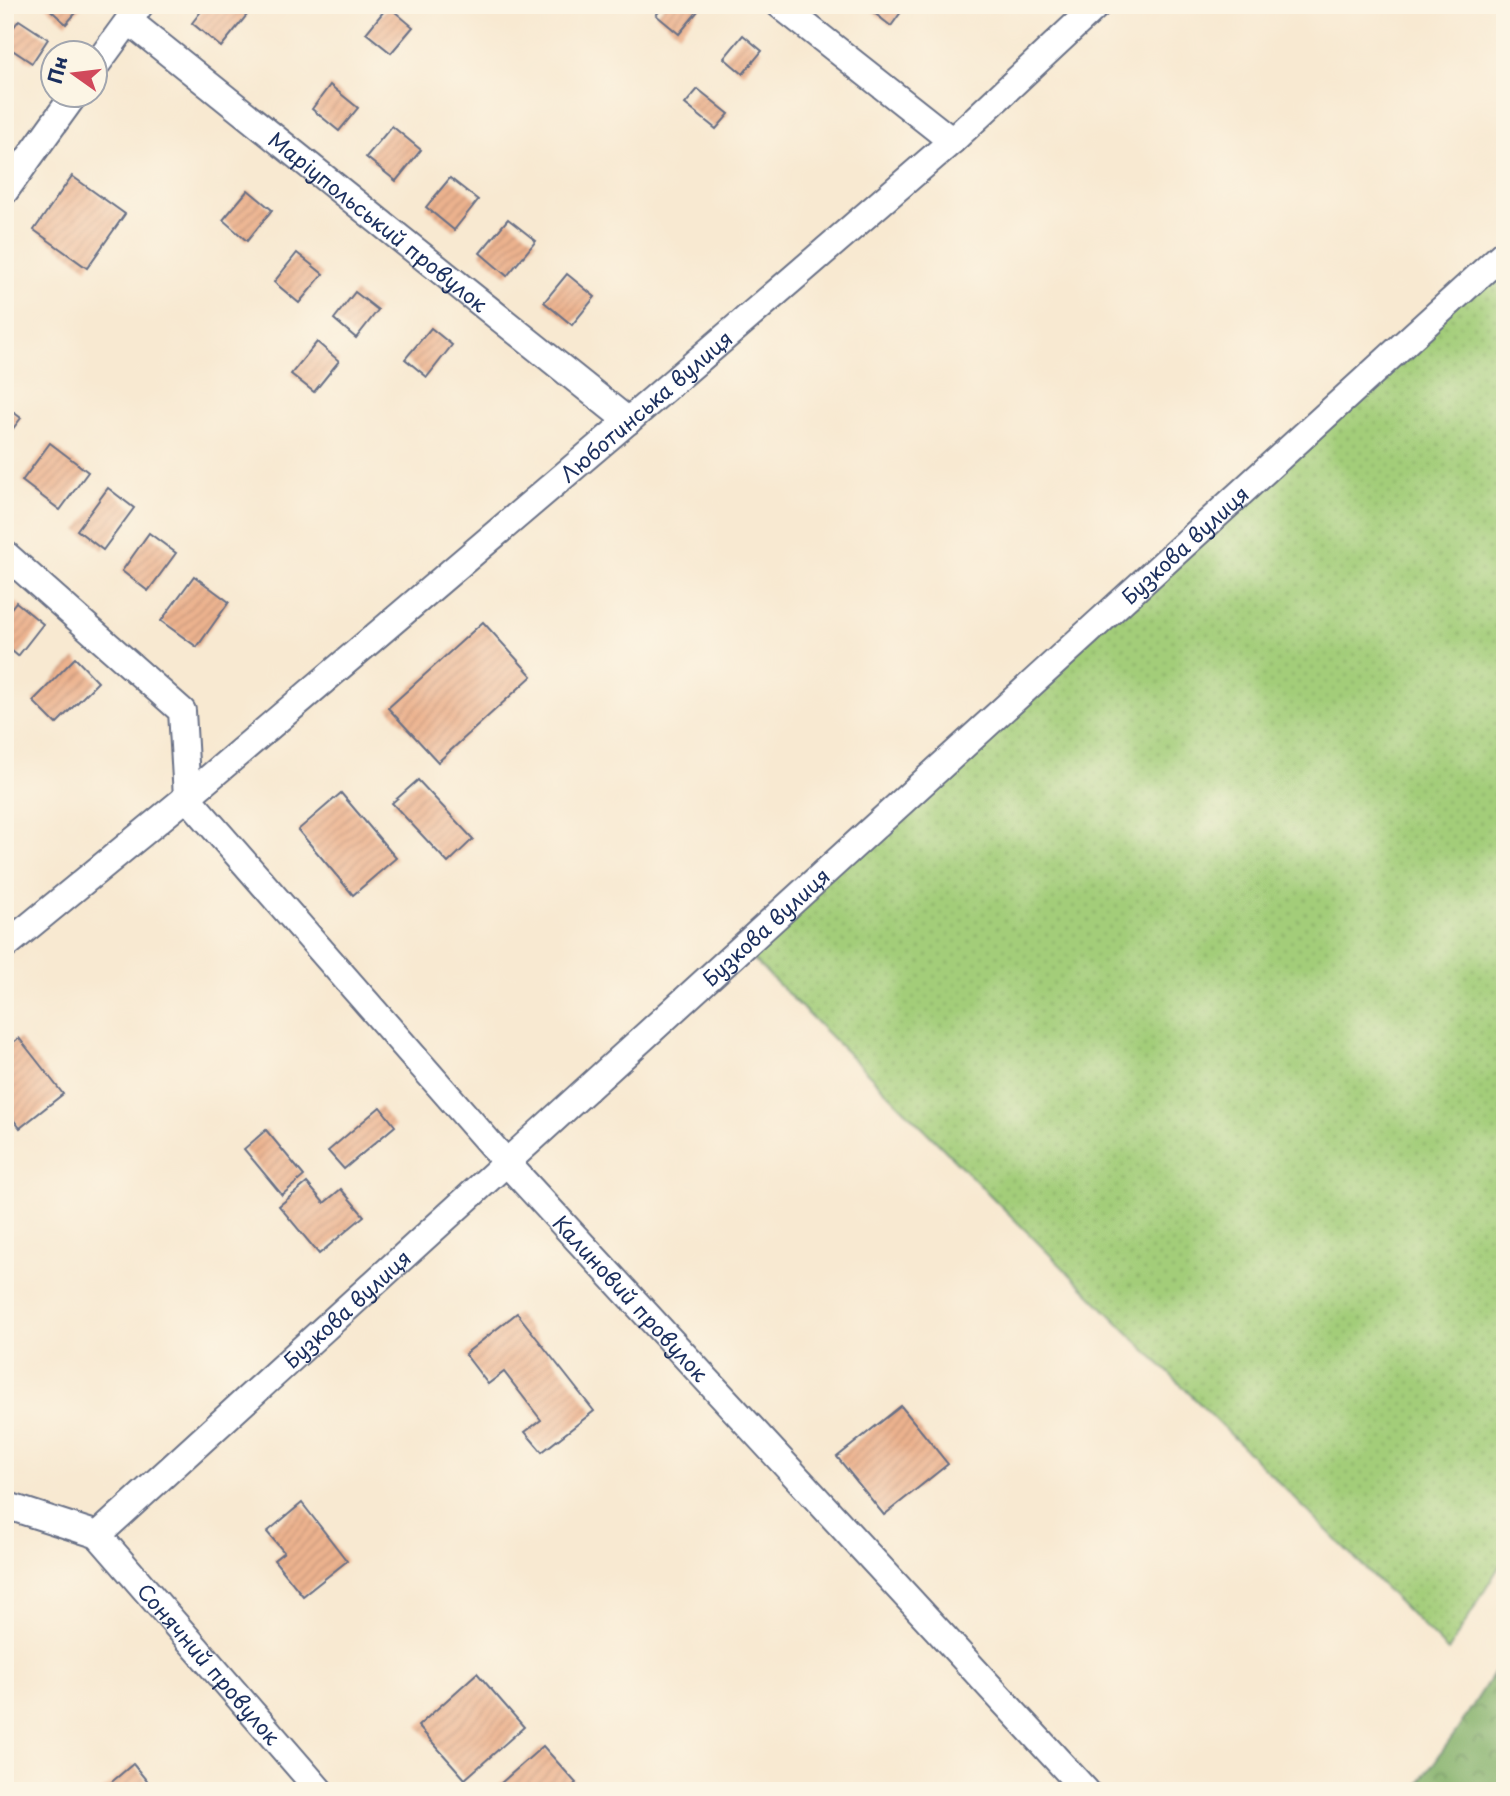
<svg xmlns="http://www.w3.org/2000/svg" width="1510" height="1796" viewBox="0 0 1510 1796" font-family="'Playpen Sans',sans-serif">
	<defs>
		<pattern id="grass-dots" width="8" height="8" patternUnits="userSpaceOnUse" patternTransform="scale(1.75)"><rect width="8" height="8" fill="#a3cd79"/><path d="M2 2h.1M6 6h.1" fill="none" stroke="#8cb06b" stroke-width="1.8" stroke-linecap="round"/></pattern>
		<pattern id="forest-crowns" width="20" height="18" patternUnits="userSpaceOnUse" patternTransform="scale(1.75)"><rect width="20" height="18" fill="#82b069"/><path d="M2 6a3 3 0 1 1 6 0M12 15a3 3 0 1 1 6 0" fill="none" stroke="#6a905a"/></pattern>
		<pattern id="building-hatch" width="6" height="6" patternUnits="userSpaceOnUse" patternTransform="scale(1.75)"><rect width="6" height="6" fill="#ecb28e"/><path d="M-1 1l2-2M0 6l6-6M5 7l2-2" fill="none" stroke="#ca997d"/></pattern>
	</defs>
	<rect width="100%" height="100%" fill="#fcf5e5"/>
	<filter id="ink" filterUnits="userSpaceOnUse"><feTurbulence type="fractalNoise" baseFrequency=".0143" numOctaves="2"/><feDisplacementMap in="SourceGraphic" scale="14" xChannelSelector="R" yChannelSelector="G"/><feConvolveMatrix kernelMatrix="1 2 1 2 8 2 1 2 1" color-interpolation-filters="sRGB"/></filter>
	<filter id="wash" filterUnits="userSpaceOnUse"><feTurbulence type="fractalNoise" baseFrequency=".00686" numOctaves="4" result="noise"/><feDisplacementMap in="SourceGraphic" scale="28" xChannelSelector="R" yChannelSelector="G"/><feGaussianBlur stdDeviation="1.57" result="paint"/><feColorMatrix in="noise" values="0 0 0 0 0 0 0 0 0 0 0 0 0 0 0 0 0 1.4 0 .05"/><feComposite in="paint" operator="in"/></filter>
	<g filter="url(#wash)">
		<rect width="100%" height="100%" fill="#f8e9d1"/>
		<path fill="url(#grass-dots)" stroke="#5f7e6c" stroke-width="2" d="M1505,252V1557L1448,1651L741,947Z"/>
		<path fill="url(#forest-crowns)" stroke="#4e7064" stroke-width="2" d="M1505,1655V1791H1414L1458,1729Z"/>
		<g id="blocks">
			<g fill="url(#building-hatch)">
				<path d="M45,5H83L66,24Z"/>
				<path d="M206,5H235L247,15L221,47L192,23Z"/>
				<path d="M665,5H703L679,34L656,15Z"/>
				<path d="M864,5H906L891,26Z"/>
				<path d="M388,6L413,27L391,53L366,33Z"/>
				<path d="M19,20L48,39L32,63L5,45V39Z"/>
				<path d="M743,35L762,51L743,74L724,58Z"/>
				<path d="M330,85L358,108L339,131L312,109Z"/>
				<path d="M698,89L729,114L716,129L685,104Z"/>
				<path d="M392,126L421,150L396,181L366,157Z"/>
				<path d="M72,176L125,214L87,268L34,230Z"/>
				<path d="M450,178L478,200L454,230L426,207Z"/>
				<path d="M248,190L272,210L247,241L223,220Z"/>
				<path d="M508,219L536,241L507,276L480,253Z"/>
				<path d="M297,253L323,274L299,303L274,282Z"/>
				<path d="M567,274L595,297L572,325L544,302Z"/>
				<path d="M355,292L378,310L356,338L334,319Z"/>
				<path d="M431,328L452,345L427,377L405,359Z"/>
				<path d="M317,342L339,361L314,392L291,374Z"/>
				<path d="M5,406L21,418L5,439Z"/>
				<path d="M50,443L88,472L60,510L22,481Z"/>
				<path d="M108,488L134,508L103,550L77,530Z"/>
				<path d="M149,533L176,553L148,591L122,571Z"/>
				<path d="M194,576L229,602L197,647L161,621Z"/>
				<path d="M16,602L43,624L18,656L5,645V616Z"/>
				<path d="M483,622L532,676L438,762L388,708Z"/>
				<path d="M75,658L98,682L56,724L33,701Z"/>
				<path d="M418,780L473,839L448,863L392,803Z"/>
				<path d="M341,793L396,858L353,895L298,830Z"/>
				<path d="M19,1038L63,1094L20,1128L5,1109V1048Z"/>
				<path d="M380,1107L395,1126L344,1169L328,1151Z"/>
				<path d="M266,1130L304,1176L282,1195L244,1149Z"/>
				<path d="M307,1183L324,1203L341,1189L364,1216L319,1254L279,1206Z"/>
				<path d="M517,1313L594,1411L542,1452L525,1432L541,1420L504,1372L488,1384L465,1354Z"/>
				<path d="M901,1406L948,1464L884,1515L837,1457Z"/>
				<path d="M302,1503L347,1561L303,1596L274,1560L284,1552L267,1532Z"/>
				<path d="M477,1673L524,1727L465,1779L418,1726Z"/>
				<path d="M543,1746L576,1783L568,1791H492Z"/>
				<path d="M133,1764L155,1791H101Z"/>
			</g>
		</g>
	</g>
	<g filter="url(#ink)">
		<use href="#blocks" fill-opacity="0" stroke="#687086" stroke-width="2"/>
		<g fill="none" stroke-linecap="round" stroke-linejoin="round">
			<g stroke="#687086" stroke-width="30">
				<g id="minor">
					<path d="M780,5L952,141"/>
					<path id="s1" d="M129,21L628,421"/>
					<path d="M94,68L140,5"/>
					<path d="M5,191L75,94"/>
					<path id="s2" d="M5,554L182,711L187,797L506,1162L1086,1791"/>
					<path id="s3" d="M5,946L187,797L628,421L952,141L1097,5"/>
					<path id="s4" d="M5,1505L98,1535L1505,252"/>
					<path id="s5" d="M98,1535L320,1791"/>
				</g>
			</g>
			<use href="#minor" stroke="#fff" stroke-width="26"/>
		</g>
	</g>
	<g text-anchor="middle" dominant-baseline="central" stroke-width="6" stroke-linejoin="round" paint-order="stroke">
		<g font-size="21" fill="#1b2f5e" stroke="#fcf5e5">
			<text stroke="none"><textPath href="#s1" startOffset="320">Маріупольський провулок</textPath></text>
			<text stroke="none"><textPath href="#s3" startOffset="838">Люботинська вулиця</textPath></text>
			<text stroke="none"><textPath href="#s4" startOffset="1568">Бузкова вулиця</textPath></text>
			<text stroke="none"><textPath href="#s4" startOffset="1001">Бузкова вулиця</textPath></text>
			<text stroke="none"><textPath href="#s2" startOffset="992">Калиновий провулок</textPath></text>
			<text stroke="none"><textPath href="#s4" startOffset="434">Бузкова вулиця</textPath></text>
			<text stroke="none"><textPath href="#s5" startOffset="170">Сонячний провулок</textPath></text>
		</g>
	</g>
	<rect width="1510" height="1796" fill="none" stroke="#fcf5e5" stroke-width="28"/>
	<g transform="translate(74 74) rotate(284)"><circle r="33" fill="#fcf5e5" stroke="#a2a6af" stroke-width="2"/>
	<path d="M0-5L12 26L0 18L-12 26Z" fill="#d1495b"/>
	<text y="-10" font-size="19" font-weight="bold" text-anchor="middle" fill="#1b2f5e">Пн</text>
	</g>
</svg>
